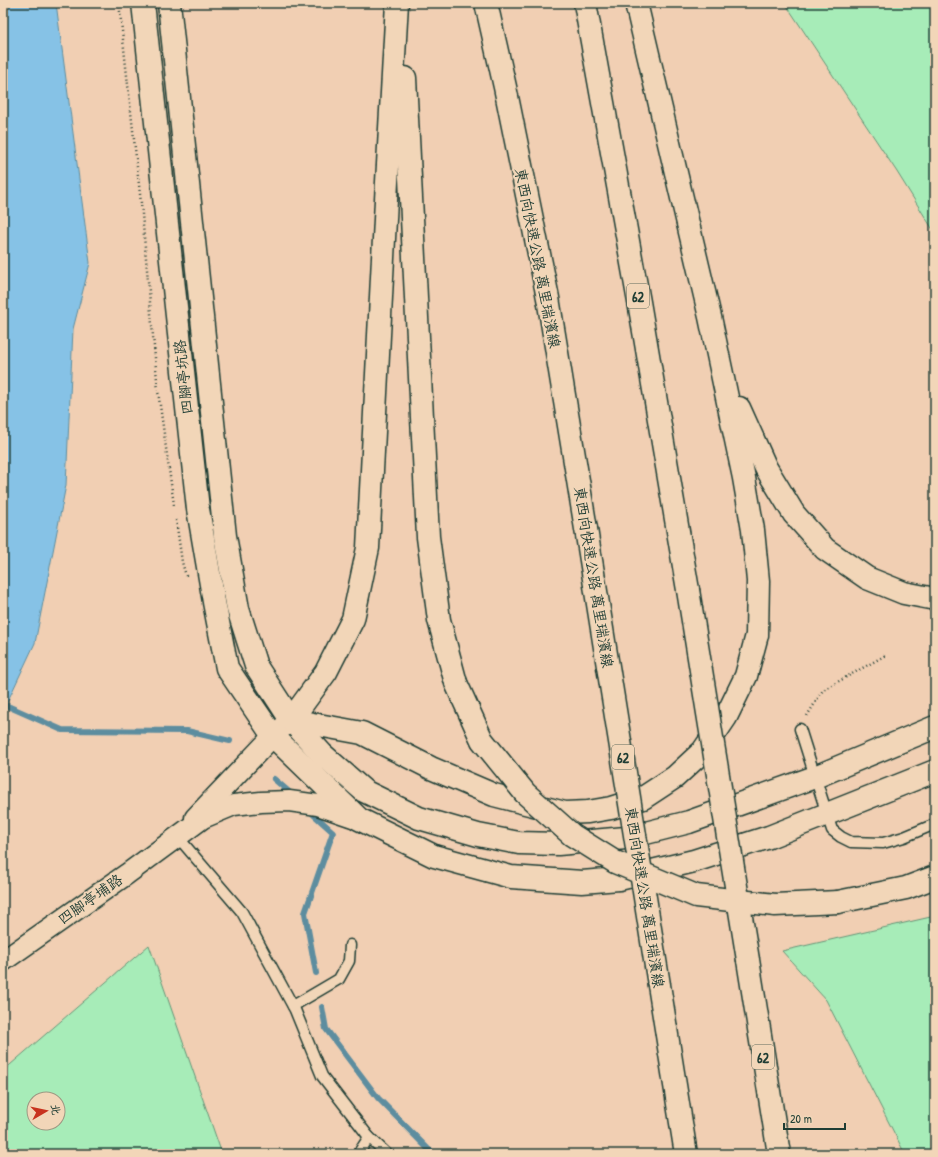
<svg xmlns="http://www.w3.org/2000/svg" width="938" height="1157" viewBox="0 0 938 1157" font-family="'Patrick Hand','LXGW WenKai TC',sans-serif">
	<rect width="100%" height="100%" fill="#f1cfb3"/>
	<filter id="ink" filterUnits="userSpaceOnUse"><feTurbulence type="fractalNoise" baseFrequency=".025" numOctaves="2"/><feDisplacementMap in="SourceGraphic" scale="8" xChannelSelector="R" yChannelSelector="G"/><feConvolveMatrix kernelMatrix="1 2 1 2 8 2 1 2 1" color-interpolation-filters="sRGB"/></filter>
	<g filter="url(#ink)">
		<g fill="#a7ecb8" stroke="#639476" fill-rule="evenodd">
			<path d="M785,3H935V233L897,172Z"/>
			<path d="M935,916V1154H905L826,1000L782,951Z"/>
			<path d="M149,945L222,1154H3V1071ZM34,1099H58V1123H34Z"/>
		</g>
		<path fill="#86c2e6" stroke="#5d8d9f" d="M3,3H56L90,263L73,329L66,485L35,643L3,711Z"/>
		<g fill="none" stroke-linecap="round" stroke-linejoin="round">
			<g stroke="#5d8d9f" stroke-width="6">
				<path d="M3,704L62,730L187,731L230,741"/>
				<path d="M274,779L288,791"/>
				<path d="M313,814L333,832L305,913L316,973"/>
				<path d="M322,1007L326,1029L378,1098L433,1154"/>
			</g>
			<g stroke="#1f3d34" stroke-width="13">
				<g id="lane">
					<path d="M800,729L832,830L841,837L851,842L883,843L904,837L935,824"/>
					<path d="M177,836L242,912L295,1010L322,1076L369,1137L387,1154"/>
					<path d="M293,1006L339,979L349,961L350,945"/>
					<path d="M358,1154L369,1137"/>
				</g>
			</g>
			<g stroke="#1f3d34" stroke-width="23">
				<g id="street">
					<path d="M195,818L273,736L291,720"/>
					<path d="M3,961L127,874L203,818L234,805L261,802L289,801L318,805L359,819"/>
				</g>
			</g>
			<g stroke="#1f3d34" stroke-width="25">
				<g id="secondary">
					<path d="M143,3L198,509L214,602L227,668L273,736L359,819L434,856L511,877L582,882L619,879L694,861L769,837L827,814"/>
					<path d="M169,3L225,536L238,609L256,666L291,720L322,754L364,791L419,818L478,835L519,843L558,844L626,838L689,822L815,777"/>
				</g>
			</g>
			<g stroke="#1f3d34" stroke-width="25">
				<g id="highway">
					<path d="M397,3L386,200L368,548L353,619L326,672L291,720L362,733L431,768L494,795L565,813L588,812L611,808L643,798L675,777L703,751L726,717L746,676L757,635L758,581L753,530L744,478L710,317L636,3"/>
					<path d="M486,3L505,87L548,298L586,529"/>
					<path d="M585,3L639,302L688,590"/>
					<path d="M405,78L428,537L439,620L456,683"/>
					<path d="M739,408L766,468L794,514L825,549L867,578L904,593L935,599"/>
					<path d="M815,777L935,727"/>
					<path d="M827,814L935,771"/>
					<path d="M838,902L906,888L935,877"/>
					<path d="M748,960L779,1154"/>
					<path d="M659,985L686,1154"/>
				</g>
			</g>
			<g stroke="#1f3d34" stroke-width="2.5" stroke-dasharray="1 3" stroke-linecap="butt">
				<path d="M119,3L141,203L158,391L174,505"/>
				<path d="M176,520L182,562L186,576"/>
				<path d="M807,716L823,690L886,655"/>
			</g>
			<use href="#lane" stroke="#f2d6b8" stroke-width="10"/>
			<use href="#street" stroke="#f2d6b8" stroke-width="20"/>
			<use href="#secondary" stroke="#f2d6b8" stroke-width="22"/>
			<use href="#highway" stroke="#f2d6b8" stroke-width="22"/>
			<g stroke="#1f3d34" stroke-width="25" stroke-linecap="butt">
				<g id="highway-bridge">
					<path d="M586,529L659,985"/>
					<path d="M688,590L748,960"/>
					<path d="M456,683L482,740L525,793L572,835L615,862L696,896L775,905L838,902"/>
				</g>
			</g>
			<use href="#highway-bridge" stroke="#f2d6b8" stroke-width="22"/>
		</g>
	</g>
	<g text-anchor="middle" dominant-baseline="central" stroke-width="4" stroke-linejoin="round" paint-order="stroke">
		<g fill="#f2d6b8" stroke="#5e6b5c" stroke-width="1">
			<rect x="627" y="284" width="22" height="24" rx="3"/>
			<rect x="612" y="745" width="22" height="24" rx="3"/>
			<rect x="752" y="1045" width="22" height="24" rx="3"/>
		</g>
		<g font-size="14" font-weight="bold" fill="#1f3d34">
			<text x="638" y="296">62</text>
			<text x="623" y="757">62</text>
			<text x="763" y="1057">62</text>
		</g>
		<g font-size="15" fill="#1f3d34" stroke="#f2d6b8">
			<text transform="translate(538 258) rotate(79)">東西向快速公路 萬里瑞濱線</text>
			<text transform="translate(183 377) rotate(-96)">四腳亭坑路</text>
			<text transform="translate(594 577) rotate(81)">東西向快速公路 萬里瑞濱線</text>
			<text transform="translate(645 897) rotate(81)">東西向快速公路 萬里瑞濱線</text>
			<text transform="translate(90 899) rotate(-35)">四腳亭埔路</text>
		</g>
	</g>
	<rect width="938" height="1157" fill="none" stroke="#f2d6b8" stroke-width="16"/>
	<rect x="8" y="8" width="922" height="1141" fill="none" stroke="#1f3d34" stroke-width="1.5" filter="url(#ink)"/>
	<g transform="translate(46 1111) rotate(81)"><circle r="19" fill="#f2d6b8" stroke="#9e9983"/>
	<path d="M0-3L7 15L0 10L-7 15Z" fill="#c8321e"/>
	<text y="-6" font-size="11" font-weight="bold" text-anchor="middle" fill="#1f3d34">北</text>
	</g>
	<path d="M784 1123v6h61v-6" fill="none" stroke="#1f3d34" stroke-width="2"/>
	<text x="790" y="1123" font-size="12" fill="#1f3d34" stroke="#f2d6b8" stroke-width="3" paint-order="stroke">20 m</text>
</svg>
